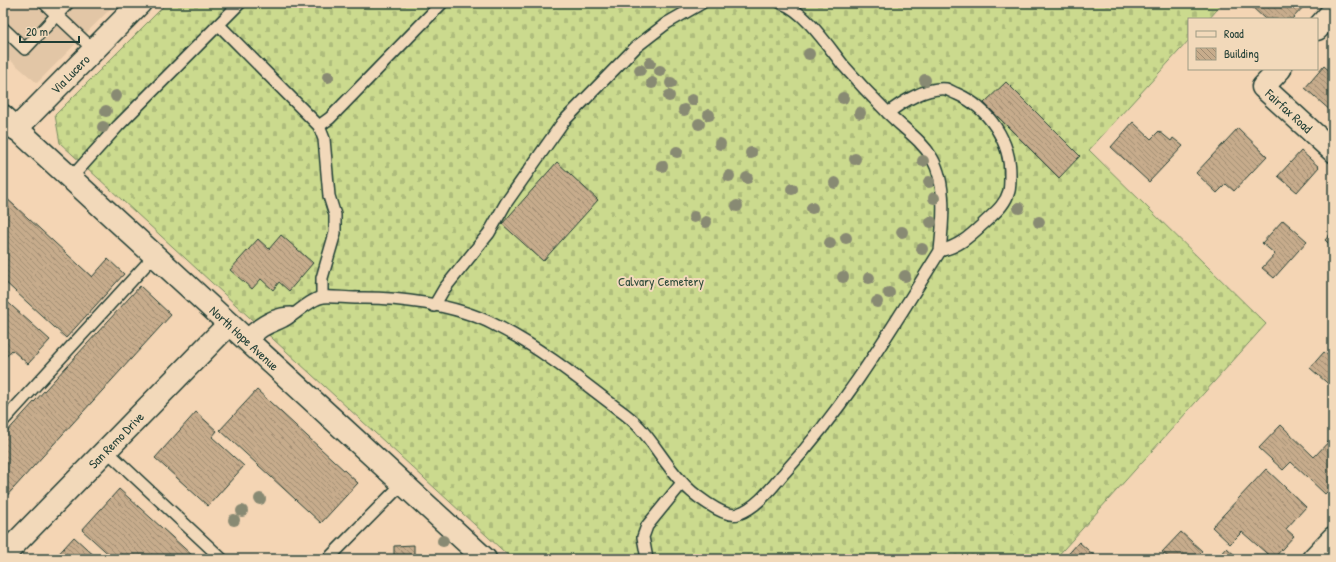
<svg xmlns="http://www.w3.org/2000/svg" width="1336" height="562" viewBox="0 0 1336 562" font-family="'Patrick Hand',sans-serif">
	<defs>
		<pattern id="cemetery-stones" width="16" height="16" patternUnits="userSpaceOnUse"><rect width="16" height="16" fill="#cbda8e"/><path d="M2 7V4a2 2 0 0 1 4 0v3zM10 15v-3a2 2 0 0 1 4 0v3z" fill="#aebc7b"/></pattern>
		<pattern id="building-back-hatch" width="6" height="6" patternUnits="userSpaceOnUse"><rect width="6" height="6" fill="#c7ac8c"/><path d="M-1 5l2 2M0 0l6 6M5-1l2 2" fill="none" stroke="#a18d73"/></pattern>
	</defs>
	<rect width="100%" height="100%" fill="#f4d5b4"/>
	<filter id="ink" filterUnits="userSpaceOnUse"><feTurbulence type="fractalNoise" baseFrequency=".025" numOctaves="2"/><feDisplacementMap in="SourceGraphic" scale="8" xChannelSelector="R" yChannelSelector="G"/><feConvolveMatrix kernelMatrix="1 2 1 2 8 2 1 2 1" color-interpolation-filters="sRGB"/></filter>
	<g filter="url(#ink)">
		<path fill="#e2c6a6" d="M3,3H116L37,83L3,54Z"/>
		<path fill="url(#cemetery-stones)" stroke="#758c61" d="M167,3H1223L1209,19H1189V40L1089,150L1266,324L1055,559H512L60,143L55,115Z"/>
		<g fill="url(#building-back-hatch)" stroke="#1f3d34">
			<path d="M1254,3H1307L1292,19H1265L1251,6Z"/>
			<path d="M1324,66L1333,74V113L1305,88Z"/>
			<path d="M1006,82L1080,156L1059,178L984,103Z"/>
			<path d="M1133,122L1151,139L1159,131L1171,141L1173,138L1183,146L1149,182L1111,147Z"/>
			<path d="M1238,128L1267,156L1234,191L1226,184L1217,193L1196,173Z"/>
			<path d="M1301,151L1319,167L1297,192L1278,176Z"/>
			<path d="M557,162L598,200L543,261L502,224Z"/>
			<path d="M3,195L92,277L108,259L124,274L66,338L3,280Z"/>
			<path d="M1283,220L1307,241L1274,278L1262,268L1275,254L1262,243Z"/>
			<path d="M1333,231V248L1325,240Z"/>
			<path d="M281,235L313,263L289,291L279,282L273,290L261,279L252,289L230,270L258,239L269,249Z"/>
			<path d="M140,286L171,315L3,500V436Z"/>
			<path d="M3,298L50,340L28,364L12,350L3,360Z"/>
			<path d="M1324,352L1333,360V388L1310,368Z"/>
			<path d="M257,390L358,483L321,523L220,430Z"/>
			<path d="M196,412L217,431L212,437L244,466L208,506L155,458Z"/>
			<path d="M1281,425L1314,457L1333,437V486L1325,494L1291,462L1283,470L1259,448Z"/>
			<path d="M1266,469L1306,507L1286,529L1294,536L1273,559L1242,532L1230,544L1212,527Z"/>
			<path d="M119,489L194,557L192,559H114L82,530Z"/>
			<path d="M1181,532L1202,551L1194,559H1170L1162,552Z"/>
			<path d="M74,537L98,559H54Z"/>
			<path d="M1079,542L1098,559H1064Z"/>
			<path d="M414,545V559H394V546Z"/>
			<path d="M1227,548L1239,559H1217Z"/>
		</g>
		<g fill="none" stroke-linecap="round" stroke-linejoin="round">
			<g stroke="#1f3d34" stroke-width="14">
				<g id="lane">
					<path d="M44,3L94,50"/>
					<path d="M219,25L319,126L324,139L329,196L335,215V233L322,278V297"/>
					<path d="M3,28L25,49L68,3"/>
					<path d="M888,113C902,102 926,87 946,89C949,90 954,93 957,94C989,108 1011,142 1010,176C1010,181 1010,187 1009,191C1005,206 993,214 983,224C968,238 959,246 940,251"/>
					<path d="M319,126L330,118L442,3"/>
					<path d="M71,178L118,126L240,3"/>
					<path d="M434,306L444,289L489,233L506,203L563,122L636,47L667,23L702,3"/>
					<path d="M244,337C257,324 272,313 291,313"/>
					<path d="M250,343C263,328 268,329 284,321C295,315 310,299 323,297C331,296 345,298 355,298C397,297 454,304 493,324C538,346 578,378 618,409C625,414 633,420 639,427C654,443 665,464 681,481C690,492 724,519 738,514C758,507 772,487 785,472C848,403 891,329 940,251C943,222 947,184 932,158C921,139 901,127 887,112C872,97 857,81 843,65C828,46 804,10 781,3"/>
					<path d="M3,421L155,255"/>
					<path d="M106,450L222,559"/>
					<path d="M328,559L403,483"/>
					<path d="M647,559L643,537L647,526L682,483"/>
				</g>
			</g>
			<g stroke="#1f3d34" stroke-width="25">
				<g id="street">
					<path d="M1317,29L1333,11"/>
					<path id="s1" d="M1280,69L1263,87L1333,151"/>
					<path id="s2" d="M3,116L485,559"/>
					<path id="s3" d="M16,129L140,3"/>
					<path id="s4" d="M3,556L229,324"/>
					<path d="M1313,559L1333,538"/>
				</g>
			</g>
			<use href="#lane" stroke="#f2d9ba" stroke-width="11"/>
			<use href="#street" stroke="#f2d9ba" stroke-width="22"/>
		</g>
		<g fill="#888a73">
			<circle cx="809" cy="54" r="6"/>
			<circle cx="650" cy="63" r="6"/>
			<circle cx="640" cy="70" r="6"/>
			<circle cx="660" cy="71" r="6"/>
			<circle cx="328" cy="77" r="6"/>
			<circle cx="925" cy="80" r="6"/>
			<circle cx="652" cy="83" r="6"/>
			<circle cx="671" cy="83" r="6"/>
			<circle cx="116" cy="96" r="6"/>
			<circle cx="669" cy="96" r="6"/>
			<circle cx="843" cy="98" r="6"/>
			<circle cx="692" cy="100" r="6"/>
			<circle cx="684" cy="110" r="6"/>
			<circle cx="106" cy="111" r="6"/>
			<circle cx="860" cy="113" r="6"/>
			<circle cx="709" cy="115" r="6"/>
			<circle cx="699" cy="124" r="6"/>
			<circle cx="103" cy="127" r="6"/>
			<circle cx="720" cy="144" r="6"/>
			<circle cx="677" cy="152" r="6"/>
			<circle cx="751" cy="153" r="6"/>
			<circle cx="855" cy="159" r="6"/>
			<circle cx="923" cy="161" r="6"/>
			<circle cx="662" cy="166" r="6"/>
			<circle cx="729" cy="176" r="6"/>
			<circle cx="747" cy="178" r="6"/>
			<circle cx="929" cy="182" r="6"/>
			<circle cx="835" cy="183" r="6"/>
			<circle cx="792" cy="189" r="6"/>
			<circle cx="934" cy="198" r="6"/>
			<circle cx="737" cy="206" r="6"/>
			<circle cx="812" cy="208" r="6"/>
			<circle cx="1019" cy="208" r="6"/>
			<circle cx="694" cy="217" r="6"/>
			<circle cx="706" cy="222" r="6"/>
			<circle cx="931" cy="222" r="6"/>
			<circle cx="1039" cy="222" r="6"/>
			<circle cx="902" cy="232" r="6"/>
			<circle cx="846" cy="238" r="6"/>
			<circle cx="830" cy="243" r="6"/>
			<circle cx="922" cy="249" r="6"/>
			<circle cx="905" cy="276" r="6"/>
			<circle cx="843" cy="277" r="6"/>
			<circle cx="869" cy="278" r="6"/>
			<circle cx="889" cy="293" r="6"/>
			<circle cx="877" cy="302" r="6"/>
			<circle cx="260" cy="499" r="6"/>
			<circle cx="242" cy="511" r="6"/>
			<circle cx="234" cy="520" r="6"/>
			<circle cx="443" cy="541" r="6"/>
		</g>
	</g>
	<g text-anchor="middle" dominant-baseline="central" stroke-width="4" stroke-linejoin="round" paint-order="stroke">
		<g font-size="13" fill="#1f3d34" stroke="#f2d9ba">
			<text stroke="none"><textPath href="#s3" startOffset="77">Via Lucero</textPath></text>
			<text stroke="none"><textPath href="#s1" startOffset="60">Fairfax Road</textPath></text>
			<text stroke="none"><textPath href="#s2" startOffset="328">North Hope Avenue</textPath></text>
			<text stroke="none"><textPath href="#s4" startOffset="162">San Remo Drive</textPath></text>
		</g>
		<g font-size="13" fill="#304d3d" stroke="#f2d9ba">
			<text x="661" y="281">Calvary Cemetery</text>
		</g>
	</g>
	<rect width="1336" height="562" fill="none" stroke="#f2d9ba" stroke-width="16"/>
	<rect x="8" y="8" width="1320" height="546" fill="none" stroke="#1f3d34" stroke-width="1.5" filter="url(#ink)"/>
	<rect x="1188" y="18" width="130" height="52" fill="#f2d9ba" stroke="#9e9b84"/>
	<rect x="1196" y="31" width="20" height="6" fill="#f2d9ba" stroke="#9e9b84"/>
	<text x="1224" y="38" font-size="12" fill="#1f3d34">Road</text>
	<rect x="1196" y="48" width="20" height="12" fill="url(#building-back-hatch)" stroke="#9e9b84"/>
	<text x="1224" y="58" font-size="12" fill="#1f3d34">Building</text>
	<path d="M20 36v6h59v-6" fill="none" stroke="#1f3d34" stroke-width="2"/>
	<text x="26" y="36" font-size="12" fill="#1f3d34" stroke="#f2d9ba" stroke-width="3" paint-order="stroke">20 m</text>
</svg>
